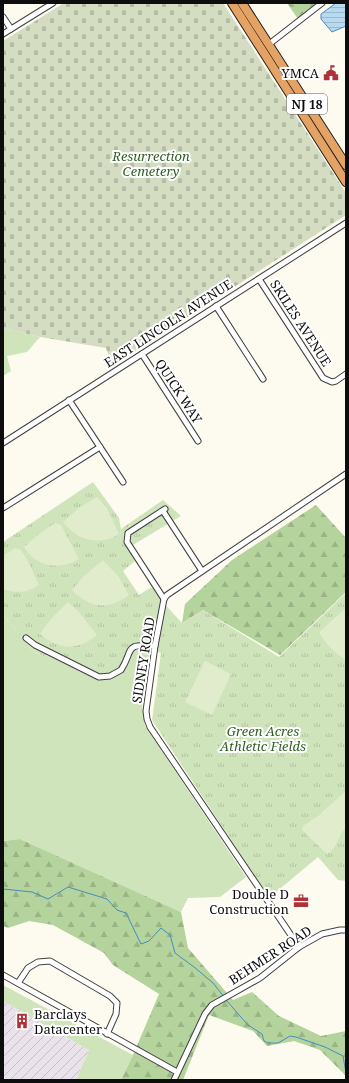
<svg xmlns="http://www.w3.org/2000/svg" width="349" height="1083" viewBox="0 0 349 1083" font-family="'Noto Serif',serif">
	<defs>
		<pattern id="industrial-furrows" width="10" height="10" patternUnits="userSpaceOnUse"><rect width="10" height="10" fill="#eae2eb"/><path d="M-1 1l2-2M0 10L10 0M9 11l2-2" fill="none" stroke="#c8c1c8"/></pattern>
		<pattern id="forest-firs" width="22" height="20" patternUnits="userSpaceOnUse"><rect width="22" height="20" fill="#b4d39d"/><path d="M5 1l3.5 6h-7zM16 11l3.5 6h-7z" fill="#9ab486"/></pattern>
		<pattern id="cemetery-stones" width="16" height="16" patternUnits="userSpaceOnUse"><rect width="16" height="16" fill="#d4ddc2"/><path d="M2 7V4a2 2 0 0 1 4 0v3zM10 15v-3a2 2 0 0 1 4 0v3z" fill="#b5bca6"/></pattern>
		<pattern id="park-tufts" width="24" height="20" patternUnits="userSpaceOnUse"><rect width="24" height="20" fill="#d0e4bc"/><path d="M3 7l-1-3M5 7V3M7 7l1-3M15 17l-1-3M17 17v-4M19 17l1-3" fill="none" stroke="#b1c2a0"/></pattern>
		<pattern id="water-rules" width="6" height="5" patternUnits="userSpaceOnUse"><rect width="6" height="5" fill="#b8daf0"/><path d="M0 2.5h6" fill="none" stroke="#9dbacd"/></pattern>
	</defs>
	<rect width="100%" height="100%" fill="#fdfbef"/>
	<path fill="url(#industrial-furrows)" d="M3,1001L89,1050L76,1080H3Z"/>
	<g fill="#d0e4bc">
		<path d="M3,328L40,337L27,352L7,356L11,371L3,376Z"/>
		<path d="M3,615L23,639L31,646L30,649L45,657L47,653L83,673L131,653L136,650H150L142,706L145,726L246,877L220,897L188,898L181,912L20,839L3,841Z"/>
		<path d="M3,985L133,1055L121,1080H76L89,1050L3,1001Z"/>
	</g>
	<g fill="url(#forest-firs)">
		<path d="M287,3H317L298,19Z"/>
		<path d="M316,505L346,538V592L280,655L203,610L182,623L185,604L232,560Z"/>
		<path d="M20,839L181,912L188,948L233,1000L252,992L279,1016L321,1036L346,1031V1076L320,1050L294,1041L267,1046L253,1031L209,1015L183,1080H121L133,1055L159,994L113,965L104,953L53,925L29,921L8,928L3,926V841Z"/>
	</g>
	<path fill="url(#cemetery-stones)" d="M64,3H223L346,193V215L112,366L106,348L40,337L3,328V41Z"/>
	<path fill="url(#park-tufts)" d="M93,482L119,518L121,529L163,500L181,516L128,548L135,561L123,571L139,595L150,588H153L160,599L182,623L203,610L279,657L346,593V881L338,880L318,857L269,898L152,720L161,653C151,650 140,647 131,653L126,670L115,679L101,682L47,654L45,657L30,649L31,646L23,639L3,615V542Z"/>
	<g fill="#e1eccc">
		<path d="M97,497L107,508L119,534C99,547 77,540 63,522L79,508Z"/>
		<path d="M55,523L61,525L79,559C59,571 36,567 24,547L40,533Z"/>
		<path d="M15,548L21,550L28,561L39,585C28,593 16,594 3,589V556Z"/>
		<path d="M103,560L118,576L129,595C109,610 90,609 72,590L84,576Z"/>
		<path d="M68,602L79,612L97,635C78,651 59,650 40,634L51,619Z"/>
		<path d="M346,608V660C334,653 326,644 319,632Z"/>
		<path d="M205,661L231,674L212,715L185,702Z"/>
		<path d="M346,791V828C336,836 340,846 327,854L302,830L303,826L321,814V813Z"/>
	</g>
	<path fill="url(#water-rules)" stroke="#478cbf" d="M336,3H344L346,5V26L332,32L321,19V14Z"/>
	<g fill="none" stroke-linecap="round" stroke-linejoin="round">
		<g stroke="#478cbf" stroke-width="1">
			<path d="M3,889L32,892L48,899L68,887L107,899L117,910L126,913L141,944L149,941L161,928L170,935L175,953L194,967L213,983L224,997"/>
			<path d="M226,1000L248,1025L262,1034L264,1041L268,1043H278L290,1036L296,1037L325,1047L343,1056L346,1073"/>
		</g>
		<g stroke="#404040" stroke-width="7">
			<g id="minor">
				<path d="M3,17L11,29"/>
				<path d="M3,34L53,3"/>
				<path d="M268,45L322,3"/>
				<path d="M259,279L323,378L332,382L336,381L346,374"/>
				<path d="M216,306L263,379"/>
				<path d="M142,354L198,441"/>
				<path d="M69,400L123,482"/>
				<path d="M3,443L346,223"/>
				<path d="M3,508L100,447"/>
				<path d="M163,511L202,571"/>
				<path d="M164,599L127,542L128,533L165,509"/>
				<path d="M26,638L35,645L99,677L110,676L121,670C134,650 123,643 155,646"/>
				<path d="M299,947L150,727L147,719L146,711L155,646L164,599L167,595L346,474"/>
				<path d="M3,975L177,1072"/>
				<path d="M18,983L28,968L38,962L50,961L110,996L117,1003L116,1014L107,1034"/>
				<path d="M174,1080L205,1014L212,1005L260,978L299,947L322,934L340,930H346"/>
			</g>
		</g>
		<g stroke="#1e1e1e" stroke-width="10">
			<g id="highway">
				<path d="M232,3L346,182"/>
				<path d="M242,3L346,165"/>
			</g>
		</g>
		<use href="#minor" stroke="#fff" stroke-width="5"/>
		<use href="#highway" stroke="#e5a265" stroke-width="8"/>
	</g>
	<defs>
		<g id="civic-bare" transform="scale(1.2)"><path d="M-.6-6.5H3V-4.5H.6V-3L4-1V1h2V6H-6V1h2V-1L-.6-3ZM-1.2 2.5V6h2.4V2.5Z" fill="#af3336" stroke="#fff" stroke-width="2.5" paint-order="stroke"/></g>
		<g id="office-bare" transform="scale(1.2)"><path d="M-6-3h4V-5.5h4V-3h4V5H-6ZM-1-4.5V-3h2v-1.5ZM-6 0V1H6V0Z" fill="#af3336" stroke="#fff" stroke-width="2.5" paint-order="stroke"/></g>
		<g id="building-bare" transform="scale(1.2)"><path d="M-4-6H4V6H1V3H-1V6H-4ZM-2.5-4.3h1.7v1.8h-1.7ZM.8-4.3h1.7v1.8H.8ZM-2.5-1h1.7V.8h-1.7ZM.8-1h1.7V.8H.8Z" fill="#af3336" stroke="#fff" stroke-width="2.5" paint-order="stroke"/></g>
	</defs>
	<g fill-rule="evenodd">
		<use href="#civic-bare" x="331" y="73"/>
		<use href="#office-bare" x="301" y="901"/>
		<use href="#building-bare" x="22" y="1021"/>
	</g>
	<g text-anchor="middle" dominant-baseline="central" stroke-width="4" stroke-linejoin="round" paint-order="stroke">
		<rect fill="#fff" stroke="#565656" stroke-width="1" x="287" y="94" width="40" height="20" rx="3"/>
		<g font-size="12" font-weight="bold" fill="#0d0d0d">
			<text x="307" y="104">NJ 18</text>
		</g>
		<g font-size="13" fill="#0d0d0d" stroke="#fff" text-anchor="end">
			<text x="319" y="73">YMCA</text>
			<text x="289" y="894">Double D<tspan x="289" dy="15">Construction</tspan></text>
			<text x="34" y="1014" text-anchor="start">Barclays<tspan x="34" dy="15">Datacenter</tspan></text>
		</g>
		<g font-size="13" font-style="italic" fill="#2f5e24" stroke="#fff">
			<text x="151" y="156">Resurrection<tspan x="151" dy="15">Cemetery</tspan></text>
			<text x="263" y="731">Green Acres<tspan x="263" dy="15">Athletic Fields</tspan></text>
		</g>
		<g font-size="13" fill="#0d0d0d" stroke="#fff">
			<text transform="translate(168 323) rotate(-33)">EAST LINCOLN AVENUE</text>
			<text transform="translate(301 323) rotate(57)">SKILES AVENUE</text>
			<text transform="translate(179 391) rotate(57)">QUICK WAY</text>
			<text transform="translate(143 660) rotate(-81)">SIDNEY ROAD</text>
			<text transform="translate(270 955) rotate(-33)">BEHMER ROAD</text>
		</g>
	</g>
	<rect width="349" height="1083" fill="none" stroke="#0d0d0d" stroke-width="8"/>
</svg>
